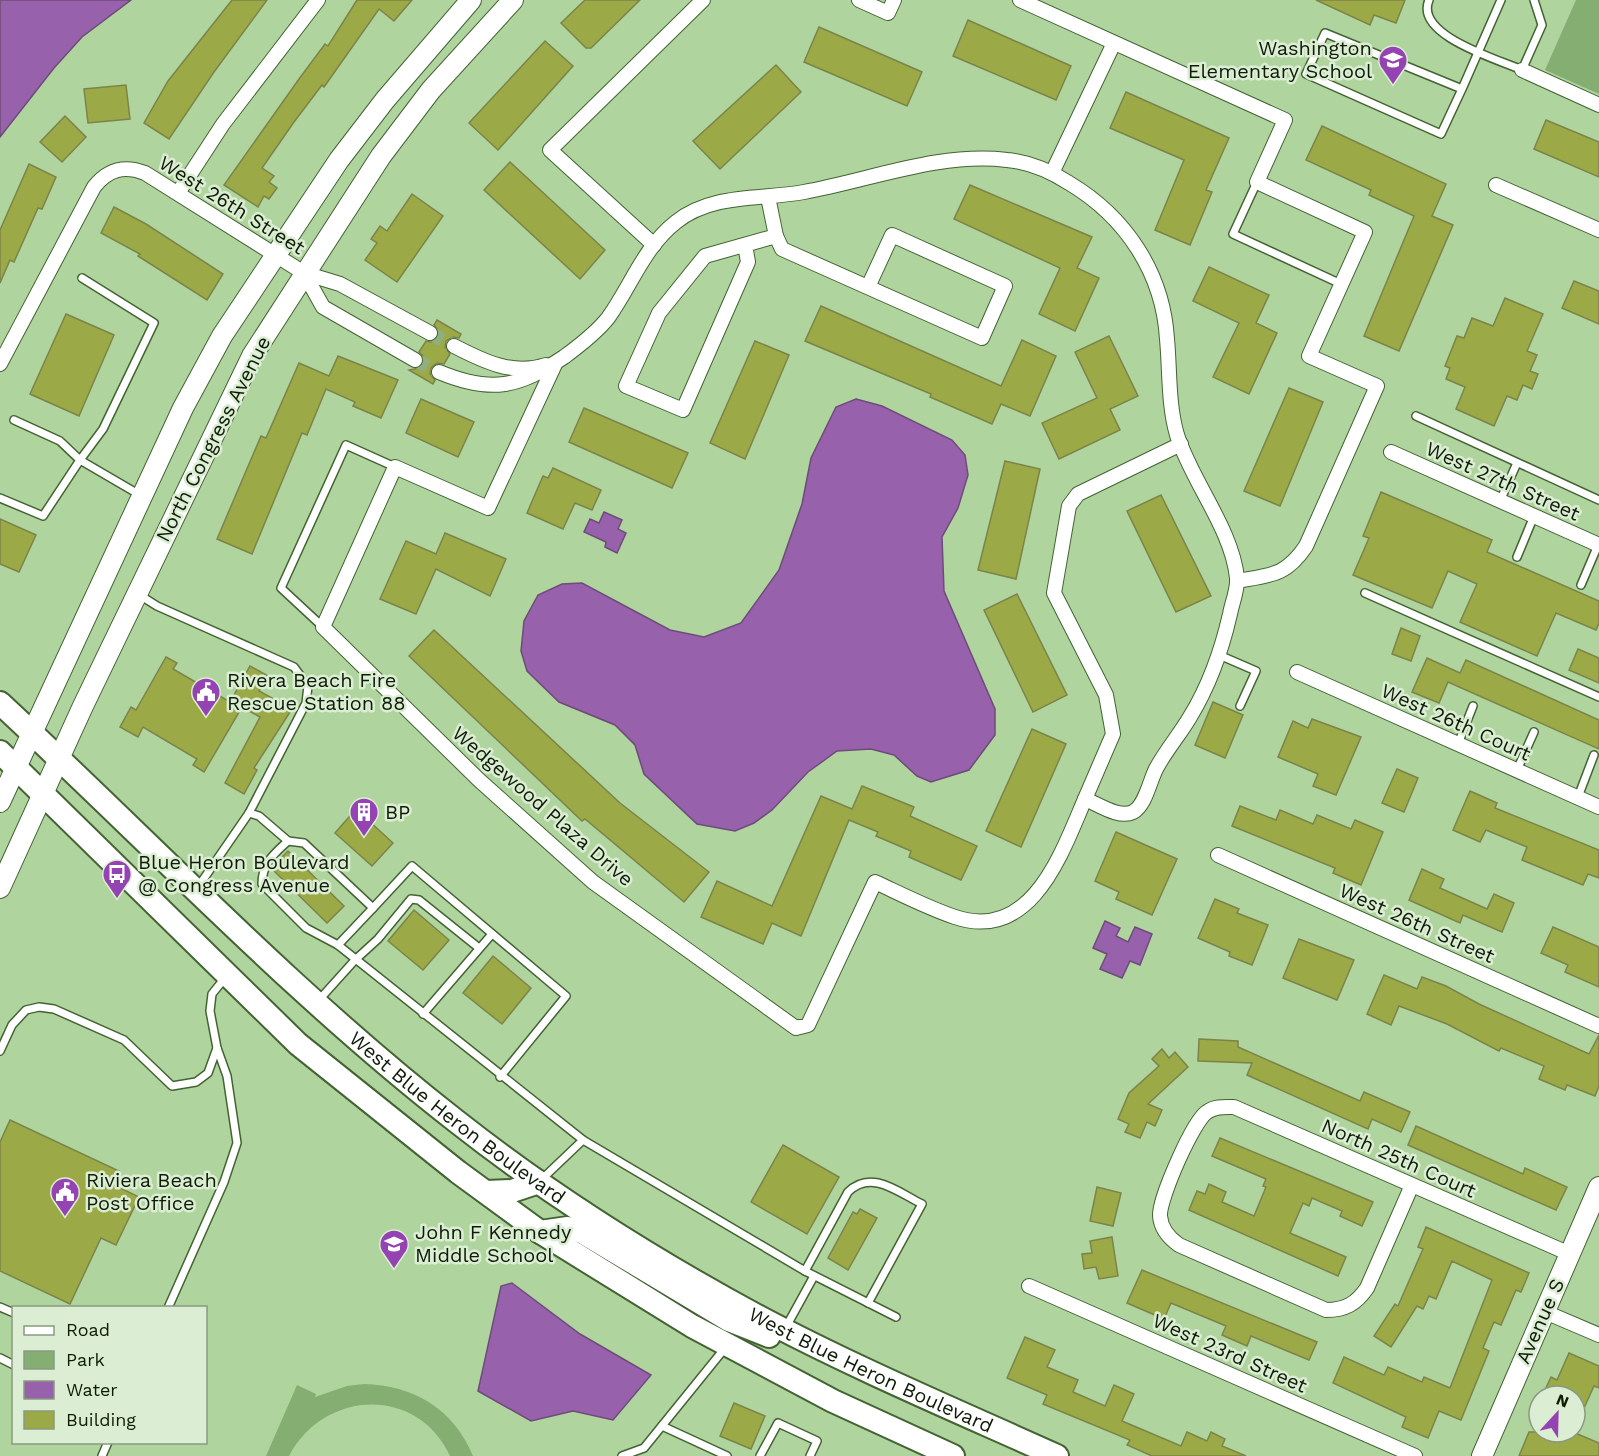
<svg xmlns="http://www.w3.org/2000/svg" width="1599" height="1456" viewBox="0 0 1599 1456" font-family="'Work Sans',sans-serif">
	<rect width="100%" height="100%" fill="#afd49e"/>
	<g fill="#85af72">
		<path d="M1576,0H1599V94L1545,70Z"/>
		<path d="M364,1384C413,1385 454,1409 473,1456H450C417,1385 324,1390 289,1456H266L297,1385L316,1394L315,1397L347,1386Z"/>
	</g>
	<g fill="#9761ab" stroke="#6e4c7a" stroke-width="1.5">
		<path d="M0,0H131L82,37L54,68L0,137Z"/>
		<path d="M856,399L882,406L952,440L965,455L968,475L958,508L942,537L944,591L995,709V735L969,770L931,782L917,776L894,755L871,749L837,751L808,772L772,810L754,823L735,831L697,824L644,774L635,745L615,725L559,702L527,671L521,651L524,621L538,595L562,584L582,583L670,630L704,637L741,623L779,570L802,504L811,458L836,407Z"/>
		<path d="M604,512L622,520L618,529L626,533L617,553L605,547L606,542L584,532L590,519L599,523Z"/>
		<path d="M1105,921L1120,928L1116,936L1128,942L1135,927L1152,934L1140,965L1130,961L1122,978L1100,969L1107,954L1093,948Z"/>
		<path d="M512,1283L580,1334L651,1375L613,1420L573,1411L531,1421L478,1391L501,1286Z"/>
	</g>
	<g fill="#9ca947" stroke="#7b8449" stroke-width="1.5">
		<path d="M232,0H267L214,72L169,139L144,123L168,81Z"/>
		<path d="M357,0H412L394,21L379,9L324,87L322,85L294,122L262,168L274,176L269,182L277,188L269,199L264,196L258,207L224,185L299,79L325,44L328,46Z"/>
		<path d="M585,0H640L591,48H586L561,23Z"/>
		<path d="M1316,0H1405L1396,23L1374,15L1370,25Z"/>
		<path d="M968,20L1071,66L1056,100L953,56Z"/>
		<path d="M819,27L922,72L907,106L804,62Z"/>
		<path d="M545,41L573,66L498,150L469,123Z"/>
		<path d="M776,65L801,92L720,169L693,141Z"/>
		<path d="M126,85L130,119L88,123L84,89Z"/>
		<path d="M1126,92L1229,138L1206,190L1212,192L1190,245L1155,230L1184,160L1110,128Z"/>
		<path d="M65,116L86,137L62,162L40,142Z"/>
		<path d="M1546,120L1599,142V177L1534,149Z"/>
		<path d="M1322,126L1446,184L1432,216L1453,225L1399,351L1364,336L1414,216L1369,195L1371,190L1306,160Z"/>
		<path d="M510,162L605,250L580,279L484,190Z"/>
		<path d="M29,164L56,177L42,209L38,208L14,262L10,260L0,283V230Z"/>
		<path d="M970,185L1092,237L1077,268L1099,278L1075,331L1039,314L1060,268L954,219Z"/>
		<path d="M412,194L443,216L397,282L365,260L377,243L371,239L380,226L387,231Z"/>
		<path d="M114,207L146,224L223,274L207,300L138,256L140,254L101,233Z"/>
		<path d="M1209,267L1269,295L1256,323L1277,333L1249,394L1213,377L1239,323L1193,301Z"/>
		<path d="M1574,281L1599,291V324L1562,308Z"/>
		<path d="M1505,298L1543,314L1527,351L1537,355L1530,371L1538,374L1532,389L1523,385L1517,400L1507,396L1494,426L1456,409L1465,387L1446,379L1450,368L1445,366L1457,336L1464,338L1472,318L1493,326Z"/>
		<path d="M821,306L1001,386L1022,340L1056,356L1030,416L1001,404L992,424L930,397L931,394L805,341Z"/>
		<path d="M66,314L114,335L79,416L30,394Z"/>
		<path d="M437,320L461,334L459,338L453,337L446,341L445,347L450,354L444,364L437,363L431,368L430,374L435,380L433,384L409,370L419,368L423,364V356L419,352L426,341L431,342L438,338L439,332L434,325Z"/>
		<path d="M1109,336L1138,396L1110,409L1120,430L1059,459L1042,423L1097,398L1075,352Z"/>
		<path d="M755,341L789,355L745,459L710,443Z"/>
		<path d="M338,356L398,380L381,418L353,406L355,402L326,389L307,435L302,433L252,554L217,539L261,436L266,438L299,363L329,376Z"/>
		<path d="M1289,388L1323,402L1280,506L1244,491Z"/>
		<path d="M421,399L474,422L458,457L406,433Z"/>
		<path d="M584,408L688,453L672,488L569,442Z"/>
		<path d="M1005,461L1040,469L1016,579L978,570Z"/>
		<path d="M553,468L601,490L592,510L575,503L563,529L527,513L543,476L548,478Z"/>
		<path d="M1381,492L1492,540L1487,552L1599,601V623L1596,630L1556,613L1537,656L1460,622L1477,584L1448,571L1432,608L1353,575L1369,538L1363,536Z"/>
		<path d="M1161,495L1211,596L1176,612L1127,511Z"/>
		<path d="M0,519L36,535L19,572L0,564Z"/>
		<path d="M445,533L506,559L490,596L436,569L416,614L380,599L406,541L436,554Z"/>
		<path d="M1017,594L1067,695L1033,712L984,610Z"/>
		<path d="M1401,628L1420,636L1411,661L1392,654Z"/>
		<path d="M434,630L620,803L709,872L684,902L585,819L582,821L409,656Z"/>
		<path d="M1578,649L1599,658V683L1569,670Z"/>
		<path d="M166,657L177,663L173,669L230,702L250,666L268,676L259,691L292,709L254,768L257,770L244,794L225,783L260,717L242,707L204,772L193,765L197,759L143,727L138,737L120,727L131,707L136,710Z"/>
		<path d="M1427,658L1460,673L1466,660L1599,720V749L1448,682L1439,703L1412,692Z"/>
		<path d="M1213,702L1243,715L1225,758L1195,745Z"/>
		<path d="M1312,719L1361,737L1336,795L1313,786L1318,774L1278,757L1293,721L1308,728Z"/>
		<path d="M1032,729L1066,744L1021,847L986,831Z"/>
		<path d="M1397,769L1418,778L1404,812L1382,803Z"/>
		<path d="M862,786L914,807L910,816L977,846L961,880L909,857L911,851L876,836L878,832L849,820L801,936L772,923L763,944L701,917L717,881L772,906L821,796L852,809Z"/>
		<path d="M1470,791L1497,803L1495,808L1599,850V878L1588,874L1583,885L1522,860L1527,847L1486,830L1480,842L1453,830Z"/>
		<path d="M1240,806L1276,820L1280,810L1313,824L1317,815L1351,829L1355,820L1383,832L1361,885L1333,873L1335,868L1232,826Z"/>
		<path d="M356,809L393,843L372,866L335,833Z"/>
		<path d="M1116,832L1177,859L1152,915L1116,899L1119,892L1095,881Z"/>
		<path d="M288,851L344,906L327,923L271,868Z"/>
		<path d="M1422,869L1444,879L1440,888L1487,909L1494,894L1514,903L1502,932L1463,915L1460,923L1409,900Z"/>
		<path d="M1215,899L1239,909L1237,913L1268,925L1252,965L1229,956L1230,952L1198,938Z"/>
		<path d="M414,910L449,940L423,970L388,941Z"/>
		<path d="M1553,927L1599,947V987L1565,972L1568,965L1541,953Z"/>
		<path d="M1299,939L1354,960L1337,1000L1283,978Z"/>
		<path d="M493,956L531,988L502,1024L463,993Z"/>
		<path d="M1384,975L1417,989L1422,977L1446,986L1479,1004L1589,1054L1599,1035V1086L1595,1096L1567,1085L1565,1090L1539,1079L1544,1066L1501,1048L1499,1051L1447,1024L1399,1006L1391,1025L1367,1014Z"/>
		<path d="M1199,1039L1238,1041V1047L1360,1101L1364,1092L1410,1112L1401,1132L1372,1119L1368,1129L1247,1075L1252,1063L1198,1061Z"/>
		<path d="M1162,1049L1169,1058L1175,1052L1188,1067L1148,1104L1162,1110L1155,1126L1147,1122L1140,1138L1125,1132L1129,1124L1118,1119L1129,1093L1159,1066L1152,1059Z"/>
		<path d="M10,1120L119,1171L112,1184L139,1197L116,1245L101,1238L70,1304L0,1271V1142Z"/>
		<path d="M1416,1126L1523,1174L1525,1168L1567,1187L1556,1210L1408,1145Z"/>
		<path d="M1220,1138L1373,1202L1362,1226L1340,1216L1342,1211L1312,1198L1309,1206L1303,1203L1290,1233L1346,1257L1338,1276L1189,1210L1197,1191L1205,1194L1209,1184L1226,1192L1222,1202L1254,1216L1266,1187L1263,1186L1266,1179L1212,1156Z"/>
		<path d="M783,1145L839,1177L807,1234L751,1202Z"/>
		<path d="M1097,1187L1121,1193L1113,1226L1090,1221Z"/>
		<path d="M860,1209L877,1218L848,1270L828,1258L853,1212L857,1214Z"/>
		<path d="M1426,1227L1529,1273L1521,1292L1516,1290L1501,1325L1494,1322L1483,1348L1489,1351L1461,1420L1439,1411L1428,1438L1402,1427L1406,1417L1333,1383L1344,1357L1384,1375L1388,1367L1422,1382L1424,1377L1450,1388L1492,1280L1452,1261L1436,1299L1429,1296L1423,1309L1417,1306L1391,1347L1374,1336L1395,1304L1398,1306L1423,1249L1418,1247Z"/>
		<path d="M1112,1237L1118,1276L1099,1279L1096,1267L1084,1269L1082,1254L1092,1253L1090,1241Z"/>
		<path d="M1142,1270L1317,1342L1309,1360L1251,1336L1247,1346L1222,1335L1226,1326L1171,1303L1164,1319L1127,1303Z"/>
		<path d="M1025,1337L1055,1350L1047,1367L1078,1380L1073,1392L1105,1406L1114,1385L1134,1394L1122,1421L1181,1446L1187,1432L1207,1441L1211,1432L1225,1439L1222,1446L1246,1456H1152L1127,1445L1130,1440L1043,1404L1047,1395L1007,1378Z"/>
		<path d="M1569,1353L1599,1366V1388L1594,1386L1575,1428V1396H1554L1544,1392L1551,1377L1557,1380Z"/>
		<path d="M734,1403L765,1416L751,1449L720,1436Z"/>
		<path d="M1529,1432H1573L1599,1443V1456H1519Z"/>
	</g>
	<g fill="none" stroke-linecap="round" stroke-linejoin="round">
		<g stroke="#8faf80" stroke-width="14" stroke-dasharray="14 7" stroke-linecap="butt">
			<path d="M430,333L454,346"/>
			<path d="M415,360L439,372"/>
		</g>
		<g stroke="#436333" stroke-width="10">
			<g id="lane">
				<path d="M1429,0C1414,35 1497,59 1522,70L1542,25L1534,0"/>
				<path d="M1462,89L1441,134L1306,74L1325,33L1462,89L1501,0"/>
				<path d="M1257,182L1233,234L1341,284"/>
				<path d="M1416,416L1599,500"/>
				<path d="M14,420L60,441L80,460L103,429L154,323L82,278"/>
				<path d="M0,498L43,516L80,460L140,495"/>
				<path d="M1500,501L1517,463"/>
				<path d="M1517,557L1534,516"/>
				<path d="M1581,585L1598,545"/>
				<path d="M1365,593L1599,697"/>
				<path d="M138,594L157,606L294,667L308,686L306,703L249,813L198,887"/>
				<path d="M323,627L281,588L346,445L395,467"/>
				<path d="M1219,655L1256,671L1240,706"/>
				<path d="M1458,744L1473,706"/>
				<path d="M1517,770L1534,732"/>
				<path d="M1578,797L1594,755"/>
				<path d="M249,813L259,816L288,841L304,843L373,908L338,945"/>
				<path d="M288,841C274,854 262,863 262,884L306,928L338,945L583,1140L541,1180"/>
				<path d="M373,908L412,866L566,996L500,1077"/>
				<path d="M318,1001L355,960L378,939L411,899L419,900L479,948"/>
				<path d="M423,1014L492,934"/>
				<path d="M0,1051L12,1025L26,1010L39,1007L54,1009L124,1040L172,1086L196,1082L208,1073L217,1048L210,1011L212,994L224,979"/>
				<path d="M583,1140L805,1271L896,1317"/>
				<path d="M805,1271L848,1192C871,1169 898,1192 922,1204L868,1303"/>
				<path d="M0,1307L14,1313"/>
				<path d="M168,1308L224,1182L237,1143L227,1076L217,1048"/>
				<path d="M786,1327L814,1276"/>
				<path d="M0,1358L14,1365"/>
				<path d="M662,1426L727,1456"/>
				<path d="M102,1456L108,1442"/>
				<path d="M622,1456L644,1448L725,1348"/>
				<path d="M760,1456L778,1423L817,1441L810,1456"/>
			</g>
		</g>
		<g stroke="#436333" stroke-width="16">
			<g id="street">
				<path d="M859,0L888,13L894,0"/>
				<path d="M1020,0L1285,120L1257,182L1365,232L1309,356L1377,386L1306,546C1286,576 1271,575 1237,581"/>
				<path d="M1522,70L1599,105"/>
				<path d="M1052,173L1114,43"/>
				<path d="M1496,185L1599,230"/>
				<path d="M178,193L223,124L318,0"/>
				<path d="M768,197L776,236L782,249L982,338L1005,286L892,235L868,287"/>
				<path d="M654,245L550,150L703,0"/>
				<path d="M745,245L748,262L683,410L626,386L659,313L705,256L776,236"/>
				<path d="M304,273L323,307L415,360"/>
				<path d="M454,346C483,361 513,376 546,365"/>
				<path d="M0,364L94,187C108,169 124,165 145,173L304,273L340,284L430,333"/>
				<path d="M439,372C492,394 519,387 564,357C579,346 596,333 608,318C631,286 644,247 676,222C712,193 761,200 804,192C871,180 938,152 1007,160C1030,162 1050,171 1069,183C1126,217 1163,273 1167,339C1170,371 1168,404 1177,435C1192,482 1232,529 1237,578C1238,589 1232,603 1230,614C1222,649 1209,686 1190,717C1180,734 1167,749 1157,767C1150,779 1146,805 1133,812C1119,819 1098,804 1085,799C1062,852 1032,943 955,917C928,908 901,894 875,882L808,1025L796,1028L593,882L479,780L323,627L395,467L488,508L556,362"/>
				<path d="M1391,452L1599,545"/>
				<path d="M1297,672L1599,807"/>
				<path d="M1085,799L1113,734L1106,695L1054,593L1069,506L1078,494L1181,444"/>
				<path d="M1218,855L1599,1026"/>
				<path d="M1412,1185L1367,1288C1356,1304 1345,1310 1326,1310L1179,1245C1169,1238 1161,1229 1160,1216C1159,1199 1193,1121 1207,1112C1215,1106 1225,1107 1234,1107L1570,1254"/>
				<path d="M1029,1286L1415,1456"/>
				<path d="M1545,1312L1599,1335"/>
			</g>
		</g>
		<g stroke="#436333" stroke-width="22">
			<g id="secondary">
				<path d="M0,802L183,408L222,336L339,160L385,100L471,0"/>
				<path d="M0,888L83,706L252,356L381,156L431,90L513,0"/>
				<path d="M1482,1456L1599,1187"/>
			</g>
		</g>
		<g stroke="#436333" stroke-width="26">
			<g id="primary">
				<path id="s1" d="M0,703C151,843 293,994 456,1121C550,1195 653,1260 759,1317C855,1368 957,1411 1057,1456"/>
				<path d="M0,752L298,1044L458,1172L540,1232L692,1326L833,1401L953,1456"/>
				<path d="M486,1192L512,1191L539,1182"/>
				<path d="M540,1232L568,1228L582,1232L729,1320L769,1336"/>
			</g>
		</g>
		<use href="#lane" stroke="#fff" stroke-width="7"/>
		<use href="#street" stroke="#fff" stroke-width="14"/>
		<use href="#secondary" stroke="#fff" stroke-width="20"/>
		<use href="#primary" stroke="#fff" stroke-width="22"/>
	</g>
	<defs>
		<g id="school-pin" transform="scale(1.5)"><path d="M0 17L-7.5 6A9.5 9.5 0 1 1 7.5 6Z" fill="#9543b2" stroke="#dbeed3"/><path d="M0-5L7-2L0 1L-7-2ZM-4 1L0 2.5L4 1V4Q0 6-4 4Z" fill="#fff"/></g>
		<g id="civic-pin" transform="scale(1.5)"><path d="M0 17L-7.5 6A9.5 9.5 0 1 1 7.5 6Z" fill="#9543b2" stroke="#dbeed3"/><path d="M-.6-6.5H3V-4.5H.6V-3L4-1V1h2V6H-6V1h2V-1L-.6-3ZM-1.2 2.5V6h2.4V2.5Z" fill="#fff"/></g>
		<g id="building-pin" transform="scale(1.5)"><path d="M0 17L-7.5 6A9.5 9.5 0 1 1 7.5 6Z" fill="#9543b2" stroke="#dbeed3"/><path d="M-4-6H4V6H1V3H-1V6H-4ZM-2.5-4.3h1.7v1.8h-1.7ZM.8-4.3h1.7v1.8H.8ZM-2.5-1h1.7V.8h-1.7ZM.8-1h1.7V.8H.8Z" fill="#fff"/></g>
		<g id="bus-pin" transform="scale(1.5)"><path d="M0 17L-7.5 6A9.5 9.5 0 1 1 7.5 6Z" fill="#9543b2" stroke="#dbeed3"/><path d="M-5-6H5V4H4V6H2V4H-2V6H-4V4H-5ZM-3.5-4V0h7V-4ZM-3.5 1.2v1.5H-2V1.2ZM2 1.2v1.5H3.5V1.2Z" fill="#fff"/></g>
	</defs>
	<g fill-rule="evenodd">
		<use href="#school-pin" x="1393" y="60"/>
		<use href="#civic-pin" x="206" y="692"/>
		<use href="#building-pin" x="364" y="812"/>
		<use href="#bus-pin" x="117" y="874"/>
		<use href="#civic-pin" x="65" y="1192"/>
		<use href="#school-pin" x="394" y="1244"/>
	</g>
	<g text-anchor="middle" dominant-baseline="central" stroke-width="5" stroke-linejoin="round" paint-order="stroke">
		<g font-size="20" fill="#0e1b07" stroke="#dbeed3" text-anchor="start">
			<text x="1372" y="48" text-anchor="end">Washington<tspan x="1372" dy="23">Elementary School</tspan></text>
			<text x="227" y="680">Rivera Beach Fire<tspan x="227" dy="23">Rescue Station 88</tspan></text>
			<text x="385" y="812">BP</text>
			<text x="138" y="862">Blue Heron Boulevard<tspan x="138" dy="23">@ Congress Avenue</tspan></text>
			<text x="86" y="1180">Riviera Beach<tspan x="86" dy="23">Post Office</tspan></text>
			<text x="415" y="1232">John F Kennedy<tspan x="415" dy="23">Middle School</tspan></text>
		</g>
		<g font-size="20" fill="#0e1b07" stroke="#dbeed3">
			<text transform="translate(232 205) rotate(32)">West 26th Street</text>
			<text transform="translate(213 439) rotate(-63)">North Congress Avenue</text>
			<text transform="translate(1503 481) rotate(24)">West 27th Street</text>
			<text transform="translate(1456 722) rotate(24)">West 26th Court</text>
			<text transform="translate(543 806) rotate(41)">Wedgewood Plaza Drive</text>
			<text transform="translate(1417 923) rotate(24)">West 26th Street</text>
			<text stroke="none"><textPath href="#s1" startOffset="618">West Blue Heron Boulevard</textPath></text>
			<text transform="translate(1399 1158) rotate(24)">North 25th Court</text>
			<text transform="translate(1540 1321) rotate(-66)">Avenue S</text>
			<text transform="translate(1230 1353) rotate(24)">West 23rd Street</text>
			<text stroke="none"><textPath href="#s1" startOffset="1104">West Blue Heron Boulevard</textPath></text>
		</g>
	</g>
	<rect x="12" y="1306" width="195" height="138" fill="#dbeed3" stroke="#899a81" stroke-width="1.5"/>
	<rect x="24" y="1326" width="30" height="9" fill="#ffffff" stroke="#899a81" stroke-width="1.5"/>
	<text x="66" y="1336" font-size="18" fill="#0e1b07">Road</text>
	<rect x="24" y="1351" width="30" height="18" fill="#85af72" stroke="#899a81" stroke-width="1.5"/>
	<text x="66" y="1366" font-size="18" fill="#0e1b07">Park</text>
	<rect x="24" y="1381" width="30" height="18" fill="#9761ab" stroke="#899a81" stroke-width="1.5"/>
	<text x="66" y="1396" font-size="18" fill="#0e1b07">Water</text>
	<rect x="24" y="1411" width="30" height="18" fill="#9ca947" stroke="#899a81" stroke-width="1.5"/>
	<text x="66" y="1426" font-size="18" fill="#0e1b07">Building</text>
	<g transform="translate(1557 1414) rotate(22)"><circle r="28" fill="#dbeed3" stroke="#899a81" stroke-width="1.5"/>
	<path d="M0-4.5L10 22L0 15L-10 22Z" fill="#9543b2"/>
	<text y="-9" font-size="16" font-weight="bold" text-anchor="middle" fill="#0e1b07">N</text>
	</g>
</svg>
